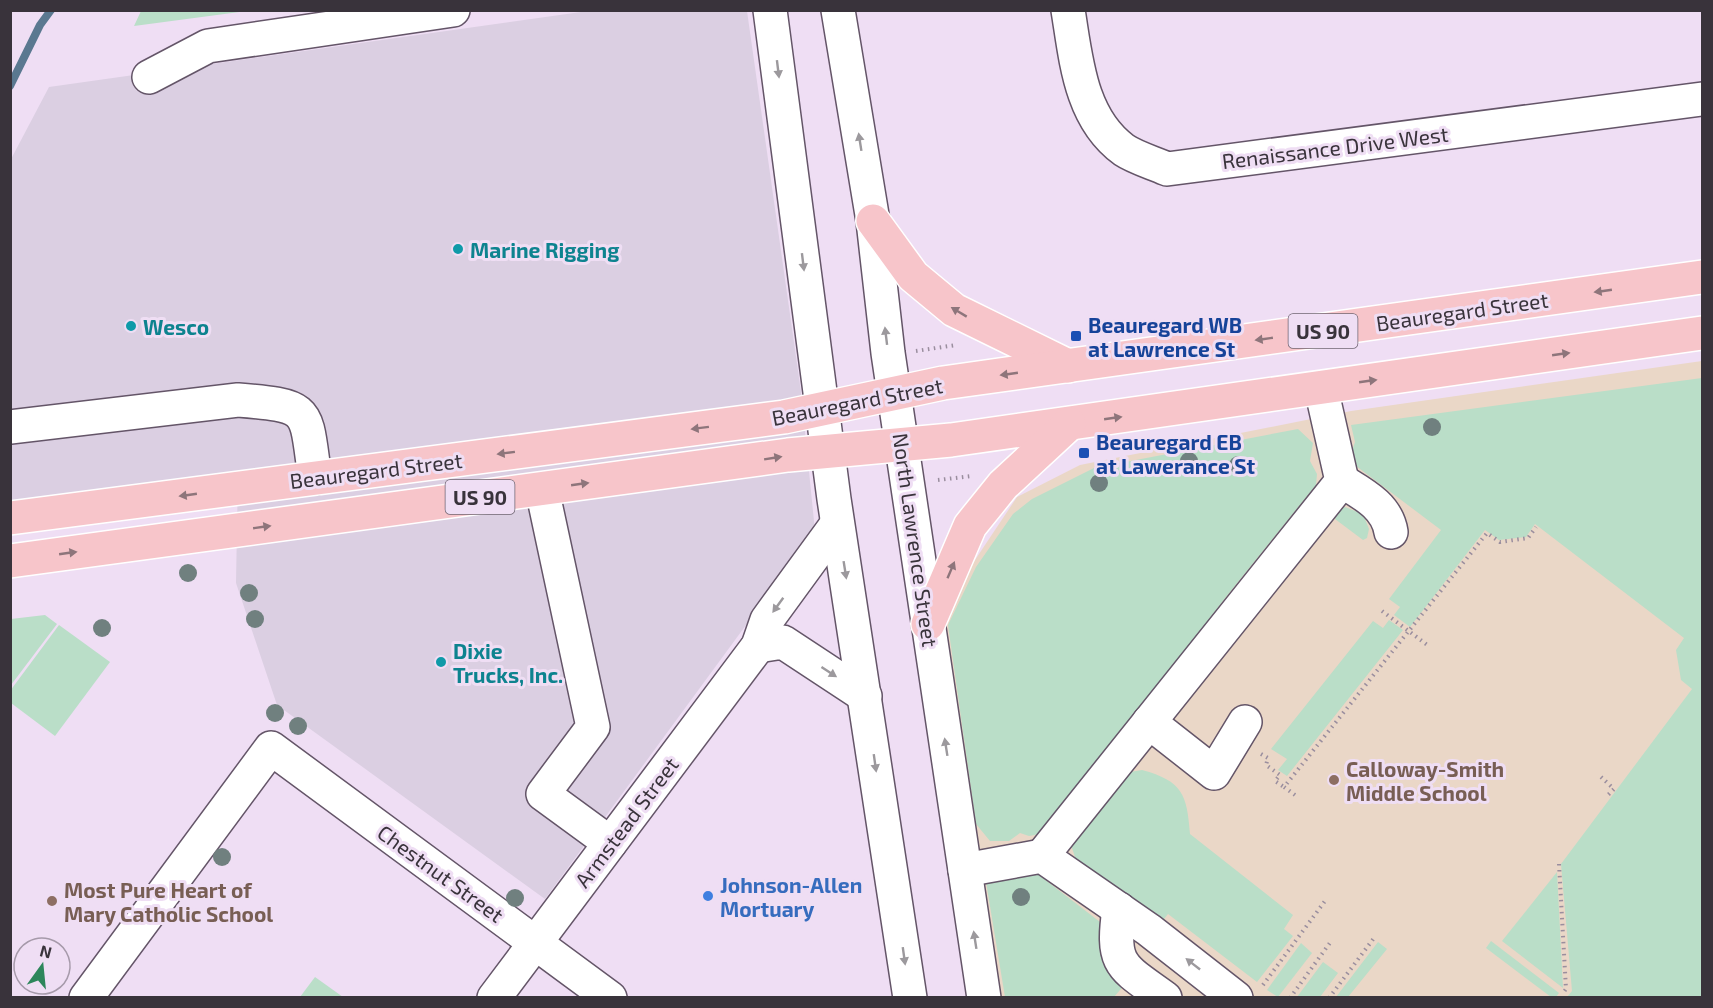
<svg xmlns="http://www.w3.org/2000/svg" width="1713" height="1008" viewBox="0 0 1713 1008" font-family="'Exo 2',sans-serif">
	<rect width="100%" height="100%" fill="#efdef4"/>
	<path fill="#dbcfe2" d="M588,11H747L801,392L815,531L545,899L277,705L236,583L238,473L11,506L10,161L49,87Z"/>
	<path fill="#ead7c7" d="M1702,361V997H998L942,625L967,572L1017,497L1080,465L1351,411Z"/>
	<g fill="#badec8">
		<path d="M141,11V10L247,11L134,26Z"/>
		<path d="M1702,378V997H1567L1572,991L1561,864L1692,689L1681,680L1676,650L1684,638L1535,524L1526,537L1499,540L1485,530L1410,627L1394,615L1400,607L1389,599L1441,530L1356,466L1350,457L1355,442L1351,425Z"/>
		<path d="M1298,429L1313,443L1310,461L1317,474L1316,485L1226,597L1045,833L1029,836L1020,833L1009,841H990L976,824L948,625L976,567L1013,514L1032,499L1094,468Z"/>
		<path d="M1345,507L1363,514L1369,529L1367,538L1363,540L1335,519L1337,510Z"/>
		<path d="M45,615L57,624L11,685V619Z"/>
		<path d="M1389,620L1403,630L1287,776L1278,770L1287,759L1271,749L1373,621L1383,628Z"/>
		<path d="M59,625L110,662L55,736L11,703L10,691Z"/>
		<path d="M1142,770C1183,781 1187,795 1190,834L1293,915L1284,929L1293,936L1257,982L1168,914L1160,924L1076,860L1068,836L1124,773Z"/>
		<path d="M1035,872L1104,925L1126,983L1114,997H1005L986,882Z"/>
		<path d="M1557,872L1563,988L1502,941Z"/>
		<path d="M1491,941L1559,993L1556,997H1551L1486,948Z"/>
		<path d="M1378,942L1387,949L1348,997H1336Z"/>
		<path d="M1301,943L1312,953L1278,997L1267,990Z"/>
		<path d="M1323,962L1338,973L1320,997H1297Z"/>
		<path d="M315,977L343,997H300Z"/>
	</g>
	<g fill="none" stroke-linecap="round" stroke-linejoin="round">
		<path stroke="#5a7890" stroke-width="8" d="M10,86L40,25L51,10"/>
		<g stroke="#645568" stroke-width="36">
			<g id="minor">
				<path d="M770,10L834,499L910,998"/>
				<path d="M838,10L873,221L888,353L984,998"/>
				<path d="M1068,10C1076,59 1080,118 1124,150C1136,158 1154,163 1167,169L1702,99"/>
				<path d="M149,77L208,46L453,10"/>
				<path d="M10,427L238,400C313,406 305,408 315,478"/>
				<path d="M1342,481C1363,494 1387,506 1391,532"/>
				<path d="M542,489L593,727L543,794L610,843"/>
				<path d="M758,646L783,642L865,696"/>
				<path d="M1149,722L1214,773L1245,722"/>
				<path d="M1042,856L1342,481L1321,388"/>
				<path d="M965,870L1042,856L1149,930L1236,998"/>
				<path d="M1119,909C1111,966 1121,966 1165,998"/>
				<path d="M86,998L271,748L610,998"/>
				<path d="M494,998L758,646L767,620L837,524"/>
			</g>
		</g>
		<g stroke="#fff" stroke-width="36">
			<g id="major">
				<path d="M873,221L913,276L954,310L1068,366"/>
				<path d="M10,518L784,417L943,383L1702,277"/>
				<path d="M10,561L788,455L951,440L1702,333"/>
				<path d="M928,624L970,526L1003,485L1069,424"/>
			</g>
		</g>
		<g stroke="#9a8e9e" stroke-width="4" stroke-dasharray="1.5 4.5" stroke-linecap="butt">
			<path d="M916,351L956,345"/>
			<path d="M938,480L972,476"/>
			<path d="M1382,611L1430,647"/>
			<path d="M1261,754L1268,758L1266,765L1280,775L1275,781L1284,787"/>
			<path d="M1601,777L1614,789L1608,795"/>
			<path d="M1295,795L1284,787L1487,533L1500,542L1528,538L1536,527"/>
			<path d="M1559,864L1566,989L1563,993"/>
			<path d="M1263,985L1325,901"/>
			<path d="M1290,998L1332,940"/>
			<path d="M1329,998L1374,938"/>
		</g>
		<use href="#minor" stroke="#fff" stroke-width="33"/>
		<use href="#major" stroke="#f7c5ca" stroke-width="33"/>
	</g>
	<g fill="#70807f">
		<circle cx="1432" cy="427" r="9"/>
		<circle cx="1189" cy="461" r="9"/>
		<circle cx="1238" cy="465" r="9"/>
		<circle cx="1099" cy="483" r="9"/>
		<circle cx="188" cy="573" r="9"/>
		<circle cx="249" cy="593" r="9"/>
		<circle cx="255" cy="619" r="9"/>
		<circle cx="102" cy="628" r="9"/>
		<circle cx="275" cy="713" r="9"/>
		<circle cx="298" cy="726" r="9"/>
		<circle cx="222" cy="857" r="9"/>
		<circle cx="1021" cy="897" r="9"/>
		<circle cx="515" cy="898" r="9"/>
	</g>
	<defs><path id="oneway-solid" d="M-6-.8H1V-3.2L6.5 0L1 3.2V.8H-6Z" transform="scale(1.5)"/></defs>
	<g fill="#9c999d">
		<use href="#oneway-solid" transform="translate(778 69) rotate(83)"/>
		<use href="#oneway-solid" transform="translate(860 142) rotate(-99)"/>
		<use href="#oneway-solid" transform="translate(803 262) rotate(83)"/>
		<use href="#oneway-solid" transform="translate(886 336) rotate(-97)"/>
		<use href="#oneway-solid" transform="translate(845 570) rotate(81)"/>
		<use href="#oneway-solid" transform="translate(778 605) rotate(126)"/>
		<use href="#oneway-solid" transform="translate(829 672) rotate(33)"/>
		<use href="#oneway-solid" transform="translate(946 747) rotate(-99)"/>
		<use href="#oneway-solid" transform="translate(875 763) rotate(82)"/>
		<use href="#oneway-solid" transform="translate(975 940) rotate(-99)"/>
		<use href="#oneway-solid" transform="translate(904 956) rotate(82)"/>
		<use href="#oneway-solid" transform="translate(1193 964) rotate(-142)"/>
	</g>
	<g fill="#8e757b">
		<use href="#oneway-solid" transform="translate(1603 291) rotate(172)"/>
		<use href="#oneway-solid" transform="translate(959 312) rotate(-149)"/>
		<use href="#oneway-solid" transform="translate(1264 339) rotate(172)"/>
		<use href="#oneway-solid" transform="translate(1561 354) rotate(-8)"/>
		<use href="#oneway-solid" transform="translate(1009 374) rotate(172)"/>
		<use href="#oneway-solid" transform="translate(1368 381) rotate(-8)"/>
		<use href="#oneway-solid" transform="translate(1113 418) rotate(-8)"/>
		<use href="#oneway-solid" transform="translate(700 428) rotate(173)"/>
		<use href="#oneway-solid" transform="translate(506 453) rotate(173)"/>
		<use href="#oneway-solid" transform="translate(773 458) rotate(-9)"/>
		<use href="#oneway-solid" transform="translate(580 484) rotate(-8)"/>
		<use href="#oneway-solid" transform="translate(188 495) rotate(172)"/>
		<use href="#oneway-solid" transform="translate(262 527) rotate(-8)"/>
		<use href="#oneway-solid" transform="translate(68 553) rotate(-8)"/>
		<use href="#oneway-solid" transform="translate(951 570) rotate(-67)"/>
	</g>
	<g fill="#0f9aa8" stroke="#efdef4" stroke-width="2">
		<circle cx="458" cy="249" r="6"/>
		<circle cx="131" cy="326" r="6"/>
		<circle cx="441" cy="662" r="6"/>
	</g>
	<g fill="#1a4fb4" stroke="#efdef4" stroke-width="2">
		<rect x="1070" y="330" width="12" height="12" rx="3"/>
		<rect x="1078" y="447" width="12" height="12" rx="3"/>
	</g>
	<g fill="#8d6e63" stroke="#efdef4" stroke-width="2">
		<circle cx="1334" cy="780" r="6"/>
		<circle cx="52" cy="901" r="6"/>
	</g>
	<circle fill="#3f7fe0" stroke="#efdef4" stroke-width="2" cx="708" cy="896" r="6"/>
	<g text-anchor="middle" dominant-baseline="central" stroke-width="6" stroke-linejoin="round" paint-order="stroke">
		<g fill="#efdef4" stroke="#706672" stroke-width="1.5">
			<rect x="1288.5" y="314" width="69" height="34" rx="4.5"/>
			<rect x="445.5" y="480" width="69" height="34" rx="4.5"/>
		</g>
		<g font-size="20" font-weight="bold" fill="#39333b">
			<text x="1323" y="331">US 90</text>
			<text x="480" y="497">US 90</text>
		</g>
		<g font-size="21" fill="#39333b" stroke="#efdef4">
			<text transform="translate(1335 147) rotate(-7)">Renaissance Drive West</text>
			<text transform="translate(1462 311) rotate(-8)">Beauregard Street</text>
			<text transform="translate(857 401) rotate(-11)">Beauregard Street</text>
			<text transform="translate(376 470) rotate(-7)">Beauregard Street</text>
			<text transform="translate(916 540) rotate(82)">North Lawrence Street</text>
			<text transform="translate(626 822) rotate(-53)">Armstead Street</text>
			<text transform="translate(441 873) rotate(36)">Chestnut Street</text>
		</g>
		<g font-size="21" font-weight="bold" fill="#0d838f" stroke="#efdef4" text-anchor="start">
			<text x="470" y="249">Marine Rigging</text>
			<text x="143" y="326">Wesco</text>
			<text x="453" y="650">Dixie<tspan x="453" dy="24">Trucks, Inc.</tspan></text>
		</g>
		<g font-size="21" font-weight="bold" fill="#164399" stroke="#efdef4" text-anchor="start">
			<text x="1088" y="324">Beauregard WB<tspan x="1088" dy="24">at Lawrence St</tspan></text>
			<text x="1096" y="441">Beauregard EB<tspan x="1096" dy="24">at Lawerance St</tspan></text>
		</g>
		<g font-size="21" font-weight="bold" fill="#785e54" stroke="#efdef4" text-anchor="start">
			<text x="1346" y="768">Calloway-Smith<tspan x="1346" dy="24">Middle School</tspan></text>
			<text x="64" y="889">Most Pure Heart of<tspan x="64" dy="24">Mary Catholic School</tspan></text>
		</g>
		<g font-size="21" font-weight="bold" fill="#366cbe" stroke="#efdef4" text-anchor="start">
			<text x="720" y="884">Johnson-Allen<tspan x="720" dy="24">Mortuary</tspan></text>
		</g>
	</g>
	<rect width="1713" height="1008" fill="none" stroke="#39333b" stroke-width="24"/>
	<g transform="translate(42 966) rotate(15)"><circle r="28" fill="#efdef4" stroke="#a69aaa" stroke-width="1.5"/>
	<path d="M0-4.5L10 22L0 15L-10 22Z" fill="#2d865b"/>
	<text y="-9" font-size="16" font-weight="bold" text-anchor="middle" fill="#39333b">N</text>
	</g>
</svg>
